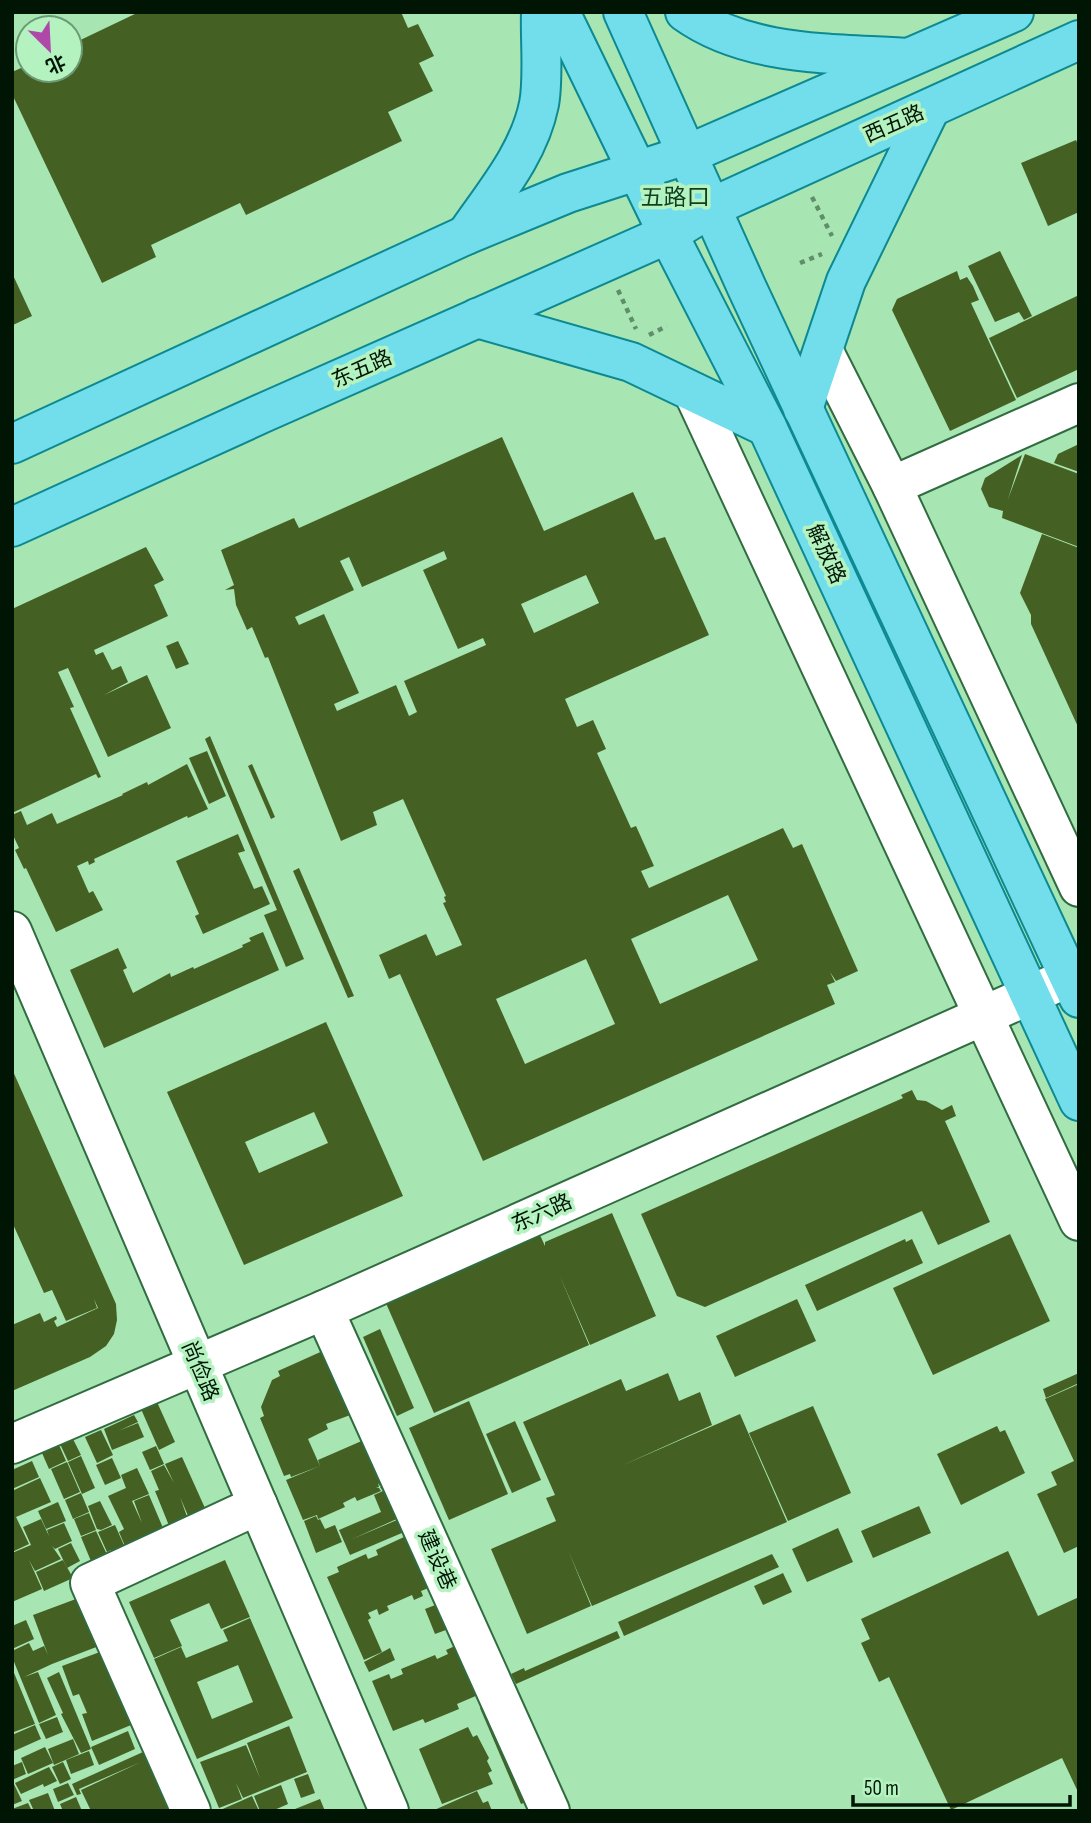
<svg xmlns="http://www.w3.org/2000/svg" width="1091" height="1823" viewBox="0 0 1091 1823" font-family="'Sofia Sans Condensed','Noto Sans SC',sans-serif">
	<rect width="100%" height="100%" fill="#a7e6b3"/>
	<g fill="#456023" fill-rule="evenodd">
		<path d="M139,12H401L408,28L418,24L434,56L419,63L433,91L388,112L402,141L246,215L240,203L151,245L156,257L102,283L12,94V72L28,65V70H70V45Z"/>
		<path d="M1076,140L1079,147V212L1048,226L1021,163Z"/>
		<path d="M1000,251L1032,316L1024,320L1019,312L995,322L968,266Z"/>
		<path d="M957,271L960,280L967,277L973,286L979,300L971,303L1016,400L950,431L892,310L897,299Z"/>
		<path d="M12,273L32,316L13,325L12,324Z"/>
		<path d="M1079,295V369L1017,398L989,338Z"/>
		<path d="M502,437L544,531L633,492L655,540L665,537L709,635L565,699L577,727L593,720L606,749L597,753L631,828L636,826L654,866L641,871L649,888L783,828L793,848L802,844L858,971L836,981L830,972L835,982L827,985L835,1004L483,1161L400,974L389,979L379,955L426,934L436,956L462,945L443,903L446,902L444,897L446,896L403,799L373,812L377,825L341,841L268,657L265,658L252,627L247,630L236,605L234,589L225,590L234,585L221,550L294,518L299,528ZM444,551L447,559L423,570L458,649L483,638L486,645L404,681L417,712L409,716L396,685L337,711L334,704L359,693L324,614L299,625L295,617L354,590L340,561L349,557L362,587ZM586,575L599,603L534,633L521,604ZM728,895L758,960L660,1004L631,939ZM586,959L615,1024L525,1064L496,999Z"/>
		<path d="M1079,444V472L1054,463L1058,454Z"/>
		<path d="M1025,454L1079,474V547L1002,518L1003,511L989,507L981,489L985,478L1022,455L1008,499Z"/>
		<path d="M1042,534L1079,548V729L1031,624V615L1020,593Z"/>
		<path d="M146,547L164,580L154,585L168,616L94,650L96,655L103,652L112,670L121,666L128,682L104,695L147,675L171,728L108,757L68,668L58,672L74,707L70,708L101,777L98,778L96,774L12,813V609Z"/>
		<path d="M178,641L189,664L176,669L166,646Z"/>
		<path d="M210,736L304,959L286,967L264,915L277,910L205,739Z"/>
		<path d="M207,751L226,796L209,804L189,758Z"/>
		<path d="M187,764L208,809L188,818L187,816L94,859L95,862L89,865L88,861L77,866L89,893L93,891L103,910L56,932L26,868L24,869L15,850L19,848L12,833V815L21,811L27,825L52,813L57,824L123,795L122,794L147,782L148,785Z"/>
		<path d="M252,764L275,817L271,819L248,766Z"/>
		<path d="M238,834L245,851L238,853L254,889L262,886L270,904L203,934L195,916L199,914L176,861Z"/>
		<path d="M299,868L354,996L348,998L293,871Z"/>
		<path d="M263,932L279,970L104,1048L70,970L118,948L127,968L123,970L133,993L170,973L171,977L193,967L194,969L243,947L242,945L251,941L249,938Z"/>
		<path d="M326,1022L403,1196L244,1265L167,1092ZM314,1112L328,1143L259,1173L245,1142Z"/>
		<path d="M12,1069L116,1304L117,1320L114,1334L106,1346L90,1357L12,1391V1325L40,1313L44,1322L56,1316L57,1319L54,1321L57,1327L98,1308L94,1299L97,1308L66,1321L52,1290L44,1293L12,1222Z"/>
		<path d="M912,1090L917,1100L926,1101L942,1110L952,1105L956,1116L945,1121L990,1222L938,1245L922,1211L705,1307L677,1296L641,1214L903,1098L901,1095Z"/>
		<path d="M612,1213L656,1316L590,1345L559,1274L589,1345L434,1413L385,1301L539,1233L545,1246V1242Z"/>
		<path d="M1010,1234L1050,1321L933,1375L893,1288Z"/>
		<path d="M905,1239L906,1242L912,1239L923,1263L817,1311L805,1285Z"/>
		<path d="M797,1299L816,1341L735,1377L716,1336Z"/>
		<path d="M380,1329L414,1408L397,1416L363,1337Z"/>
		<path d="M336,1345L353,1414L326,1424L328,1429L308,1439L320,1466L318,1460L373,1436L392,1481L380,1486L378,1483L379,1487L376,1488H379L381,1491L357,1501L355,1497L343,1503L345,1507L318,1519L317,1515L303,1520L286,1480L320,1466L291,1477L290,1474L284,1476L260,1418L264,1416L261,1407L272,1380L280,1376L278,1371Z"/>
		<path d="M668,1373L679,1401L700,1392L712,1425L621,1466L740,1414L787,1522L592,1606L568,1550L591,1606L527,1634L491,1549L556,1521L546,1498L555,1495L523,1422L621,1379L626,1391Z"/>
		<path d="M1079,1373V1383L1046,1398L1043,1389Z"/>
		<path d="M1079,1384V1546L1064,1553L1037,1494L1057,1485L1051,1472L1074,1461L1045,1399Z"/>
		<path d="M469,1401L508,1494L449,1520L409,1428Z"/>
		<path d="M157,1402L175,1442L159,1450L141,1409Z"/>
		<path d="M813,1406L851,1493L788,1521L749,1433Z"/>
		<path d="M134,1415L138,1422L118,1431L138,1423L144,1437L112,1450L104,1429Z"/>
		<path d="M515,1421L541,1480L512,1493L486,1434Z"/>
		<path d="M997,1426L1000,1432L1005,1430L1025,1473L961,1505L937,1454Z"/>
		<path d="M101,1430L113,1455L97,1463L85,1437Z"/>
		<path d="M73,1439L81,1455L68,1461L60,1444Z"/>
		<path d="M59,1445L66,1461L49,1469L42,1453Z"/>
		<path d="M156,1446L164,1464L150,1470L142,1452Z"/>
		<path d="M81,1456L95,1488L82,1494L68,1462Z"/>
		<path d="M182,1457L209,1517L192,1525L180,1497L190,1525L172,1533L155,1491L159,1490L151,1471L164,1465L174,1483L165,1464Z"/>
		<path d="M112,1458L121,1478L105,1485L96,1465Z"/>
		<path d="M32,1461L39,1477L12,1489V1470Z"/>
		<path d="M67,1462L80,1492L64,1499L51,1469Z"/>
		<path d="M137,1468L149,1494L132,1501L142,1523L134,1501L149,1495L166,1535L125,1546L119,1532L124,1529L108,1496L126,1488L121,1475Z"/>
		<path d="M40,1478L51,1502L16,1517L29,1544L12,1552V1491Z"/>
		<path d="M396,1481L410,1513L350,1540L411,1514L416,1527L350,1555L339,1530L381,1512L374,1495L383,1491L380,1487Z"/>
		<path d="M81,1493L89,1512L73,1519L65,1500Z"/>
		<path d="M100,1501L112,1525L101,1530L97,1529L88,1506Z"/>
		<path d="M58,1502L66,1521L46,1529L38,1511Z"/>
		<path d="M919,1506L931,1533L873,1558L861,1531Z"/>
		<path d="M89,1513L96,1530L81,1536L74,1519Z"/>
		<path d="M316,1516L318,1520L320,1519L325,1529L335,1525L342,1542L316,1553L304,1521Z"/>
		<path d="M41,1519L49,1536L47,1530L64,1523L72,1541L55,1549L52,1546L61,1559L35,1571L29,1560L42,1589L12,1602V1553L31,1545L23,1527Z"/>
		<path d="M115,1525L127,1552L114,1558L111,1550L107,1552L98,1532Z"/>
		<path d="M838,1528L853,1562L807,1582L792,1549Z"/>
		<path d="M96,1531L109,1559L93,1566L81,1537Z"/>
		<path d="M419,1536L431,1587L421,1591L423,1596L414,1600L412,1595L387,1606L389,1610L379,1615L377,1609L368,1613L371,1618L368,1620L382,1652L364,1660L327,1577L339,1572L337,1567L366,1554L368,1559L378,1555L376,1550L404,1537L406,1542Z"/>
		<path d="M71,1543L80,1561L67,1568L58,1549Z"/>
		<path d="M1008,1551L1038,1616L1079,1597V1794L1062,1758L951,1810L889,1677L879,1682L861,1643L870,1639L861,1619Z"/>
		<path d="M772,1554L779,1567L624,1636L618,1622Z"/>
		<path d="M63,1560L73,1578L44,1591L36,1572Z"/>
		<path d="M225,1560L250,1617L221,1629L209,1603L170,1620L182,1646L154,1658L129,1602Z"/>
		<path d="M783,1573L792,1592L763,1605L754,1586Z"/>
		<path d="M100,1590L112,1641L52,1664L24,1677L38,1672L56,1715L39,1723L12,1657V1651L29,1643L33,1651L44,1646L48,1655L33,1615Z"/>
		<path d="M448,1600L454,1627L435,1634L425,1609Z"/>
		<path d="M250,1618L293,1718L197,1759L154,1659L181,1647L186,1658L228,1641L223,1630ZM238,1665L253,1702L212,1719L197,1682Z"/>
		<path d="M26,1620L34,1639L12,1649V1626Z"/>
		<path d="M617,1631L620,1638L516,1684L511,1674L524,1668L525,1671Z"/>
		<path d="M464,1642L485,1692L457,1704L459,1709L425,1723L423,1719L393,1731L372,1681L389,1674L391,1679L403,1674L401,1669L435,1655L437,1659L448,1654L446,1650Z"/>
		<path d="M390,1648L395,1660L369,1672L364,1662Z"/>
		<path d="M108,1649L136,1723L92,1741L82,1714L87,1713L79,1694L73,1696L62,1666Z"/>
		<path d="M12,1668L35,1724L14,1732L12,1727Z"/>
		<path d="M59,1672L91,1749L81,1753L61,1714L63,1713L47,1678Z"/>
		<path d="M494,1702L536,1798L521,1804L480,1708Z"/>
		<path d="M57,1717L63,1732L46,1739L39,1724Z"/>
		<path d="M35,1725L41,1739L12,1752V1735Z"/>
		<path d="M289,1726L307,1772L243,1798L236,1783L242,1799L219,1808L200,1762L246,1745L260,1778L247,1743Z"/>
		<path d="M468,1727L473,1737L477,1735L489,1758L487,1761L492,1771L488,1773L493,1784L442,1804L419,1749Z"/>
		<path d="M128,1731L135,1749L99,1765L91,1747Z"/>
		<path d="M73,1739L79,1754L54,1765L48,1749Z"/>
		<path d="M45,1747L53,1763L28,1774L21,1758Z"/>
		<path d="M89,1751L94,1765L71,1774L66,1760Z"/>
		<path d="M143,1752L169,1810L91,1811L81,1790L141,1762L79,1789L81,1794L77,1795L72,1784Z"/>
		<path d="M22,1762L26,1774L12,1780V1766Z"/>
		<path d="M63,1762L71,1779L60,1784L52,1767Z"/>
		<path d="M49,1767L57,1781L44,1787L43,1784L21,1794L15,1783Z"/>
		<path d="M308,1774L315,1793L301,1798L294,1779Z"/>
		<path d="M12,1780L22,1801L12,1805Z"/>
		<path d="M68,1783L74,1795L58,1802L53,1789Z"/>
		<path d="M281,1785L288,1804L272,1811H260L254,1796Z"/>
		<path d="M477,1791L483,1803L488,1801L492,1811H432Z"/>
		<path d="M48,1793L55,1811H34L29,1800Z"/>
		<path d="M252,1796L259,1811H218L241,1801Z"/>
		<path d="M76,1797L82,1811H63L60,1804Z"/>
		<path d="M320,1799L325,1811H290Z"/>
		<path d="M28,1803L32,1811H12V1809Z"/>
	</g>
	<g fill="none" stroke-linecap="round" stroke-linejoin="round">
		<g stroke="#316c40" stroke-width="42">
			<g id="minor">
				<path d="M824,352L892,486L1079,887"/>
				<path d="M693,392L1079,1221"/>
				<path d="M892,486L1079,403"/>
				<path d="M12,931L389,1811"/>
				<path d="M324,1310L550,1811"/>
				<path d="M12,1444L324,1310L1079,973"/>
				<path d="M191,1811L90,1583L258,1505"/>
			</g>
		</g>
		<g stroke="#0d8992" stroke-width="42">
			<g id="major">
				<path d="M560,12L668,234L767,427L1079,1101"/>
				<path d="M623,12L747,288L1079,998"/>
				<path d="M685,12C748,57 833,53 907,58"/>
				<path d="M466,235C494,194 529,154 539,104C544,78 540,40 541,12"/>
				<path d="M477,318L631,362L767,427"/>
				<path d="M803,409L846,281L930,109"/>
				<path d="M12,444L466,235L568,193L686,155L1014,12"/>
				<path d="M12,527L265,412L668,234L710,208L1079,40"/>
			</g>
		</g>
		<g stroke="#618e6a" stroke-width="4.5" stroke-dasharray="5 5" stroke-linecap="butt">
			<path d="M812,197L832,236"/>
			<path d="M800,263L822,254"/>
			<path d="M618,290L636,329"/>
			<path d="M649,335L667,326"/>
		</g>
		<use href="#minor" stroke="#fff" stroke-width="38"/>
		<use href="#major" stroke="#72ddeb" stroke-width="38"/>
	</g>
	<g text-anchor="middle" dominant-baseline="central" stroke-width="7" stroke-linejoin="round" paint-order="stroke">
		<g font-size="21" fill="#001504" stroke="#b4f3c0">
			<text transform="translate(894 124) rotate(-24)">西五路</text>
			<text transform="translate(362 369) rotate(-24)">东五路</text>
			<text transform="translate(826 554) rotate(65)">解放路</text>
			<text transform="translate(542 1213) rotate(-24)">东六路</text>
			<text transform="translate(200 1371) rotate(67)">尚俭路</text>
			<text transform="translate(437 1560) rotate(66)">建设巷</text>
		</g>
		<g font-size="23" fill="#103e1e" stroke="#b4f3c0">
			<text x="675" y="198">五路口</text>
		</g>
	</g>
	<rect width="1091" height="1823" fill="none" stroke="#001504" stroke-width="28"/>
	<g transform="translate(49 49) rotate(156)"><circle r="33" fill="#b4f3c0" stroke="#6c9a75" stroke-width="2"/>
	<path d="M0-5L12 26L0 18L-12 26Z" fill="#b048aa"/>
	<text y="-10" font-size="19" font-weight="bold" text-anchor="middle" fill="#001504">北</text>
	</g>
	<path d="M853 1795v10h217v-10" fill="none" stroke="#001504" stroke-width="3.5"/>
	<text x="864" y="1795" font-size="21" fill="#001504" stroke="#b4f3c0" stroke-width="5" paint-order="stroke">50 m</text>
</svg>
